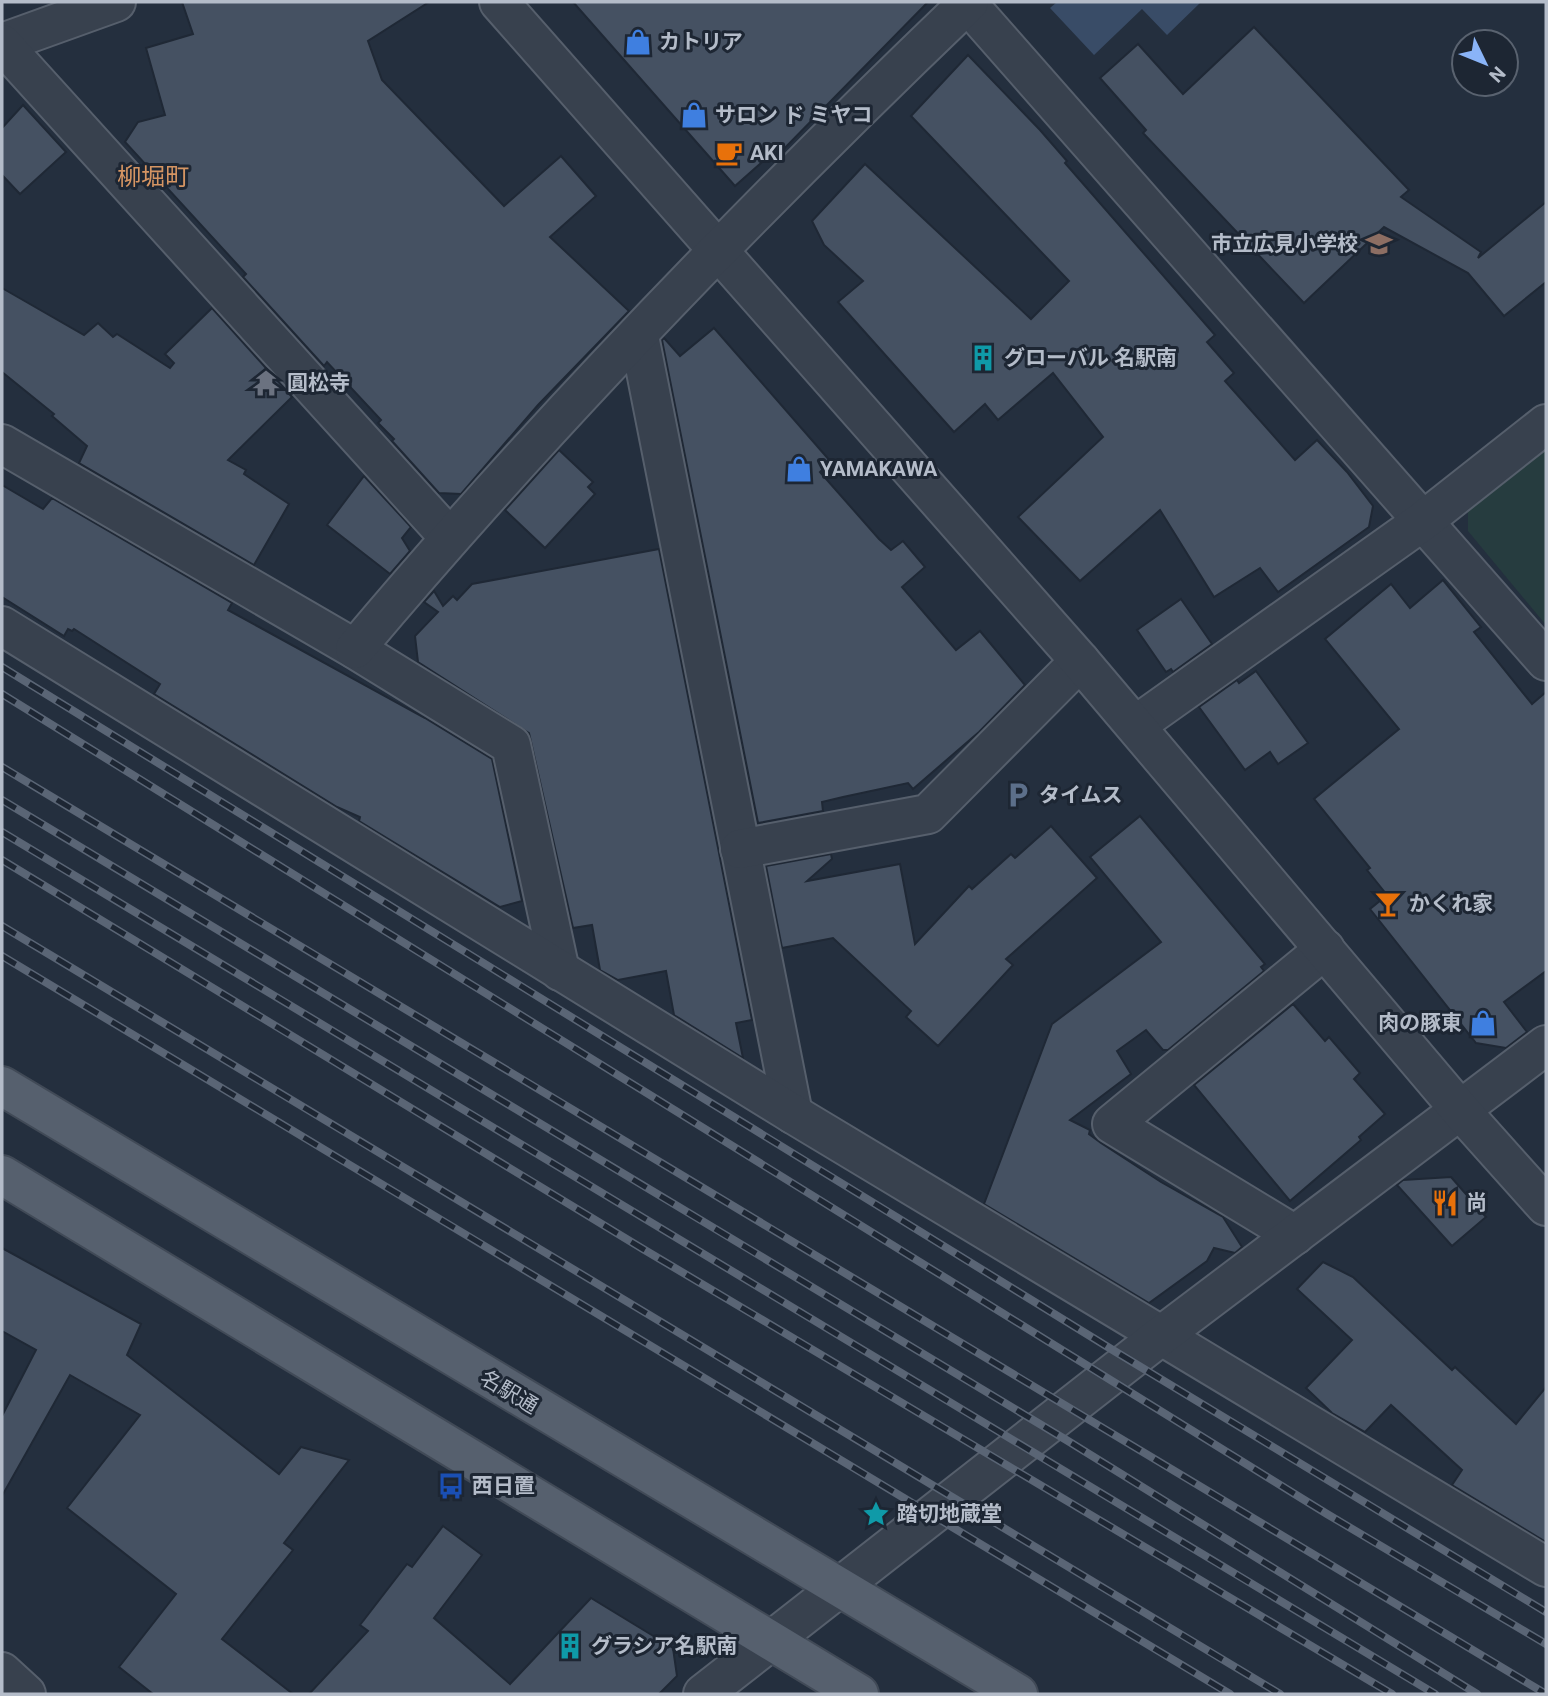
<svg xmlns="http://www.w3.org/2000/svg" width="1548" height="1696" viewBox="0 0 1548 1696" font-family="Roboto,'Noto Sans JP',sans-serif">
	<rect width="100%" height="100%" fill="#242f3e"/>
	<path fill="#263c3f" d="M1546,447V625L1468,531V505Z"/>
	<path fill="#394c67" d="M1057,2H1201L1167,35L1142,9L1094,55L1050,8Z"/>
	<g fill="#455162" stroke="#1f2835" stroke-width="2">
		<path d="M182,2H429L368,41L382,80L504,206L561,156L596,196L550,237L629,311L538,405L461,494L439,493L392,441L394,439L378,423L381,420L327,362L324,366L243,277L246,274L125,142L138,122L165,115L146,48L193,34Z"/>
		<path d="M573,2H928L773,160L769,156L735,186Z"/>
		<path d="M1254,27L1409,190L1401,197L1481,252L1478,258L1546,202V282L1504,316L1468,273L1384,227L1304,303L1143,133L1146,130L1100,78L1138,44L1183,94Z"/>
		<path d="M968,55L1040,130L1067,161L1065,163L1215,335L1207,342L1234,373L1225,381L1295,460L1317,440L1347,472L1373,506L1369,527L1278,592L1260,568L1214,597L1160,510L1080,581L1018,517L1103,437L1053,373L998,420L985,404L954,432L838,302L863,281L824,245L812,221L865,164L1031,319L1069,281L911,116Z"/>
		<path d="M23,105L66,152L20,194L2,175V128Z"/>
		<path d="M2,288L84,335L98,323L113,337L117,334L170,368L174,363L165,354L212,308L292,397L228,460L246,470L244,474L289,504L254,565L79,463L87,446L52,416L54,414L2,372Z"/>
		<path d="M714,328L831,462L820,472L879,539L891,550L903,541L925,567L902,587L956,650L980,631L1025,685L979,732L913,789L908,783L843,797L822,802L823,811L758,823L662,340L664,338L680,356Z"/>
		<path d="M559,450L593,482L588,487L595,494L545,548L505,510Z"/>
		<path d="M364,476L411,527L402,538L410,551L390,574L327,525Z"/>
		<path d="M2,485L43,509L52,498L232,603L228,610L425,718L492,759L522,901L500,907L359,821L360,817L337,807L154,694L160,684L74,629L72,631L68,629L64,636L2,597Z"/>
		<path d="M659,549L752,1020L736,1023L743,1058L674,1015L666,971L618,980L600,970L592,925L573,928L529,733L418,662L415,636L438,612L424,602L434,591L443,606L453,596L457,600L472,584Z"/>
		<path d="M1443,580L1481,627L1474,632L1532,704L1546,692V971L1504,1002L1527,1032L1506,1048L1476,1043L1370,909L1387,895L1367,870L1370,868L1314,799L1399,729L1325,639L1391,584L1410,608Z"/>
		<path d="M1181,599L1212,644L1173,672L1171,669L1166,672L1137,630Z"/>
		<path d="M1256,671L1308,743L1278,764L1270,752L1245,770L1199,707L1237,680L1239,683Z"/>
		<path d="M1140,816L1265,964L1261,967L1264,971L1168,1050H1163L1146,1030L1117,1051L1131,1074L1070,1120L1090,1130L1089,1134L1101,1143L1161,1182L1223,1217L1242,1247L1235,1253L1214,1248L1207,1261L1149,1303L984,1204L1052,1024L1161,942L1090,857Z"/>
		<path d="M1051,826L1097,878L1006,959L1013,965L938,1046L906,1017L911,1011L833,938L782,948L766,866L831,854L832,859L807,881L900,864L915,944L969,886L972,889L1011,854L1015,858Z"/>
		<path d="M1293,1004L1325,1041L1329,1037L1360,1073L1354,1079L1385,1114L1359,1137L1361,1140L1290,1201L1194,1085Z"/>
		<path d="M1451,1177L1486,1217L1452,1246L1397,1185L1403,1180Z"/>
		<path d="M2,1248L141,1324L127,1355L279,1474L301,1447L349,1460L284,1543L293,1550L222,1639L293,1694H153L119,1667L176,1594L67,1508L140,1415L70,1375L2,1496V1416L36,1350L2,1331Z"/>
		<path d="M1323,1262L1353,1277L1452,1370L1455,1367L1516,1424L1546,1387V1542L1452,1485L1462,1470L1391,1405L1365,1432L1332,1413L1306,1388L1352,1340L1297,1289Z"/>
		<path d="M443,1526L482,1555L434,1618L510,1684L591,1598L673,1648L677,1676L659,1694H309L368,1631L360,1625L407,1564L412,1567Z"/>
	</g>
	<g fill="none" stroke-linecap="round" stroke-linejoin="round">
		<g stroke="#565f6c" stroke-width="42">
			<g id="minor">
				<path d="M966,2L1546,661"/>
				<path d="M2,43L116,2"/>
				<path d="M2,44L449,537"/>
				<path d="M639,336L793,1114"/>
				<path d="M2,444L355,649L511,745L560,971"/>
				<path d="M2,626L793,1114L1546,1567"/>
				<path d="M1136,725L1423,521L1546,424"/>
				<path d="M740,849L928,814L1080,661"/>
				<path d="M1295,1235L1112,1124L1325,949"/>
				<path d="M2,1672L26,1694"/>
				<path d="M703,1694L1162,1335L1546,1045"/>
			</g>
		</g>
		<g stroke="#565f6c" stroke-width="42">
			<g id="tertiary">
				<path d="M499,2L1080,661L1461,1111L1546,1206"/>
				<path d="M355,649C546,422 755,207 969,2"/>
			</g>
		</g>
		<g stroke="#414a57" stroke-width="42">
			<g id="primary">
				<path d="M2,1086L1018,1694"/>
				<path d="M2,1175L859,1694"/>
			</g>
		</g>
		<use href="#minor" stroke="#38414e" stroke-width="38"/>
		<use href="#tertiary" stroke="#38414e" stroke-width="38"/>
		<use href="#primary" stroke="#56606e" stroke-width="38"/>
		<g stroke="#5a6575" stroke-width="8">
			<g id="rail">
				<path d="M2,667L1116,1352L1546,1612"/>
				<path d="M2,694L1327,1514L1546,1644"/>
				<path d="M2,767L1546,1694"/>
				<path d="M2,800L1068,1441L1477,1694"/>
				<path d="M2,832L1435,1694"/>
				<path d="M2,860L643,1249L1392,1694"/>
				<path d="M2,926L1280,1694"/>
				<path d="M2,956L1230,1694"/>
			</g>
		</g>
		<use href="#rail" stroke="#1d2633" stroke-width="5" stroke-dasharray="16" stroke-linecap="butt"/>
	</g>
	<defs>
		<g id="shop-bare" transform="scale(2.1)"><path d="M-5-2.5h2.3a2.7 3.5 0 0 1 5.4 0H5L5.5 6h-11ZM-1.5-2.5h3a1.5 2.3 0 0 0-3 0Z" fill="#3f7fe0" stroke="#1d2633" stroke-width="2.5" paint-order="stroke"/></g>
		<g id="cafe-bare" transform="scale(2.1)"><path d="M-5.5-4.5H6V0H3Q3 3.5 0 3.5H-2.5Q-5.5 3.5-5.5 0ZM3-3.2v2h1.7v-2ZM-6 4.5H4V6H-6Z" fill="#e8710a" stroke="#1d2633" stroke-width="2.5" paint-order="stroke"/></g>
		<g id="school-bare" transform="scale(2.1)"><path d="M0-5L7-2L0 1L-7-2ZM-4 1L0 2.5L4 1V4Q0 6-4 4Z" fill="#8d6e63" stroke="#1d2633" stroke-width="2.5" paint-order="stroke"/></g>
		<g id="building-bare" transform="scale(2.1)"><path d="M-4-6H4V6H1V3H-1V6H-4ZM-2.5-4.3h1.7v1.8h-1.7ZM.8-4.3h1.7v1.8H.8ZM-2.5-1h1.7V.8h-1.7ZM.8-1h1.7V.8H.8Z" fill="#0f9aa8" stroke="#1d2633" stroke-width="2.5" paint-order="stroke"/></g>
		<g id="temple-bare" transform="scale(2.1)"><path d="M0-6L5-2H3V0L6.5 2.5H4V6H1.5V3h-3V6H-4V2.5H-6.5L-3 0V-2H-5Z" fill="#6b7280" stroke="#1d2633" stroke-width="2.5" paint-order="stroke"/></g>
		<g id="parking-bare" transform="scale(2.1)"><path d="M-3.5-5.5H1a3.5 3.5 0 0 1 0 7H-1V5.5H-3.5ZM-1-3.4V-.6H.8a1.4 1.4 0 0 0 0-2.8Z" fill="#5c6f8a" stroke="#1d2633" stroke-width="2.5" paint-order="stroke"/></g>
		<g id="bar-bare" transform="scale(2.1)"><path d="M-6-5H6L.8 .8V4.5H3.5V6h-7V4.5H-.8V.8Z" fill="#e8710a" stroke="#1d2633" stroke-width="2.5" paint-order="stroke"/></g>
		<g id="restaurant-bare" transform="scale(2.1)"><path d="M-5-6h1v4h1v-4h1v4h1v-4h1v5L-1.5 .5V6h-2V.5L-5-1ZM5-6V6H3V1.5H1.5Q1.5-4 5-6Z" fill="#e8710a" stroke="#1d2633" stroke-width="2.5" paint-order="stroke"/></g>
		<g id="bus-bare" transform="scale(2.1)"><path d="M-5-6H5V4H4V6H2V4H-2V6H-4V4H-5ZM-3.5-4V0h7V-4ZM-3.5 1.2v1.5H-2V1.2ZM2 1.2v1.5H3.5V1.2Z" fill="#1a4fb4" stroke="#1d2633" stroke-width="2.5" paint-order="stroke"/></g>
		<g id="sight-bare" transform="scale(2.1)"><path d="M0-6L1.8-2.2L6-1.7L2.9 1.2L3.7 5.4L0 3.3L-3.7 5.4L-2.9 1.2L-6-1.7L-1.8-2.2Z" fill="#0f9aa8" stroke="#1d2633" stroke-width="2.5" paint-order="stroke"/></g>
	</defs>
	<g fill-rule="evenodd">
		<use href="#shop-bare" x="638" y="42"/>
		<use href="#shop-bare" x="694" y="115"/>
		<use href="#cafe-bare" x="729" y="153"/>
		<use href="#school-bare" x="1379" y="244"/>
		<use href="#building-bare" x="983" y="358"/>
		<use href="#temple-bare" x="266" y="383"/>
		<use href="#shop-bare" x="799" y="469"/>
		<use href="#parking-bare" x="1018" y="795"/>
		<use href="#bar-bare" x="1388" y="904"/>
		<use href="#shop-bare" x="1483" y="1023"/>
		<use href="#restaurant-bare" x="1445" y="1203"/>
		<use href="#bus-bare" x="451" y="1486"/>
		<use href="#sight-bare" x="876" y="1514"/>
		<use href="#building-bare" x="570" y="1646"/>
	</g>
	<g text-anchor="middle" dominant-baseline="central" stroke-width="6" stroke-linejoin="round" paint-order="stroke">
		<g font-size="21" font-weight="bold" fill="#b4bcc9" stroke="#1d2633" text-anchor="start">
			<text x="659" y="42">カトリア</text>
			<text x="715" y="115">サロン ド ミヤコ</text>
			<text x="750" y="153">AKI</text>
			<text x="1358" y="244" text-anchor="end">市立広見小学校</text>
			<text x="1004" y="358">グローバル 名駅南</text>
			<text x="287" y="383">圓松寺</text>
			<text x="820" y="469">YAMAKAWA</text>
			<text x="1039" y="795">タイムス</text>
			<text x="1409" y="904">かくれ家</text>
			<text x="1462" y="1023" text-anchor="end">肉の豚東</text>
			<text x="1466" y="1203">尚</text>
			<text x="472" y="1486">西日置</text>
			<text x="897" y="1514">踏切地蔵堂</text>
			<text x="591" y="1646">グラシア名駅南</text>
		</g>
		<g font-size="21" fill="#b4bcc9" stroke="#1d2633">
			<text transform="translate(509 1392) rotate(31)">名駅通</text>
		</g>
		<g font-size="24" fill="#d59563" stroke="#1d2633">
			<text x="153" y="177">柳堀町</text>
		</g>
	</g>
	<rect width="1548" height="1696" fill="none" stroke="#b4bcc9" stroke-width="7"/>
	<g transform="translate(1485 63) rotate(133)"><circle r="33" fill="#1d2633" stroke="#59626f" stroke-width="2"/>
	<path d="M0-5L12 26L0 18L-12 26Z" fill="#8ab4f8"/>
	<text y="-10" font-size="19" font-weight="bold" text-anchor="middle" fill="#b4bcc9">N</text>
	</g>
</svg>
